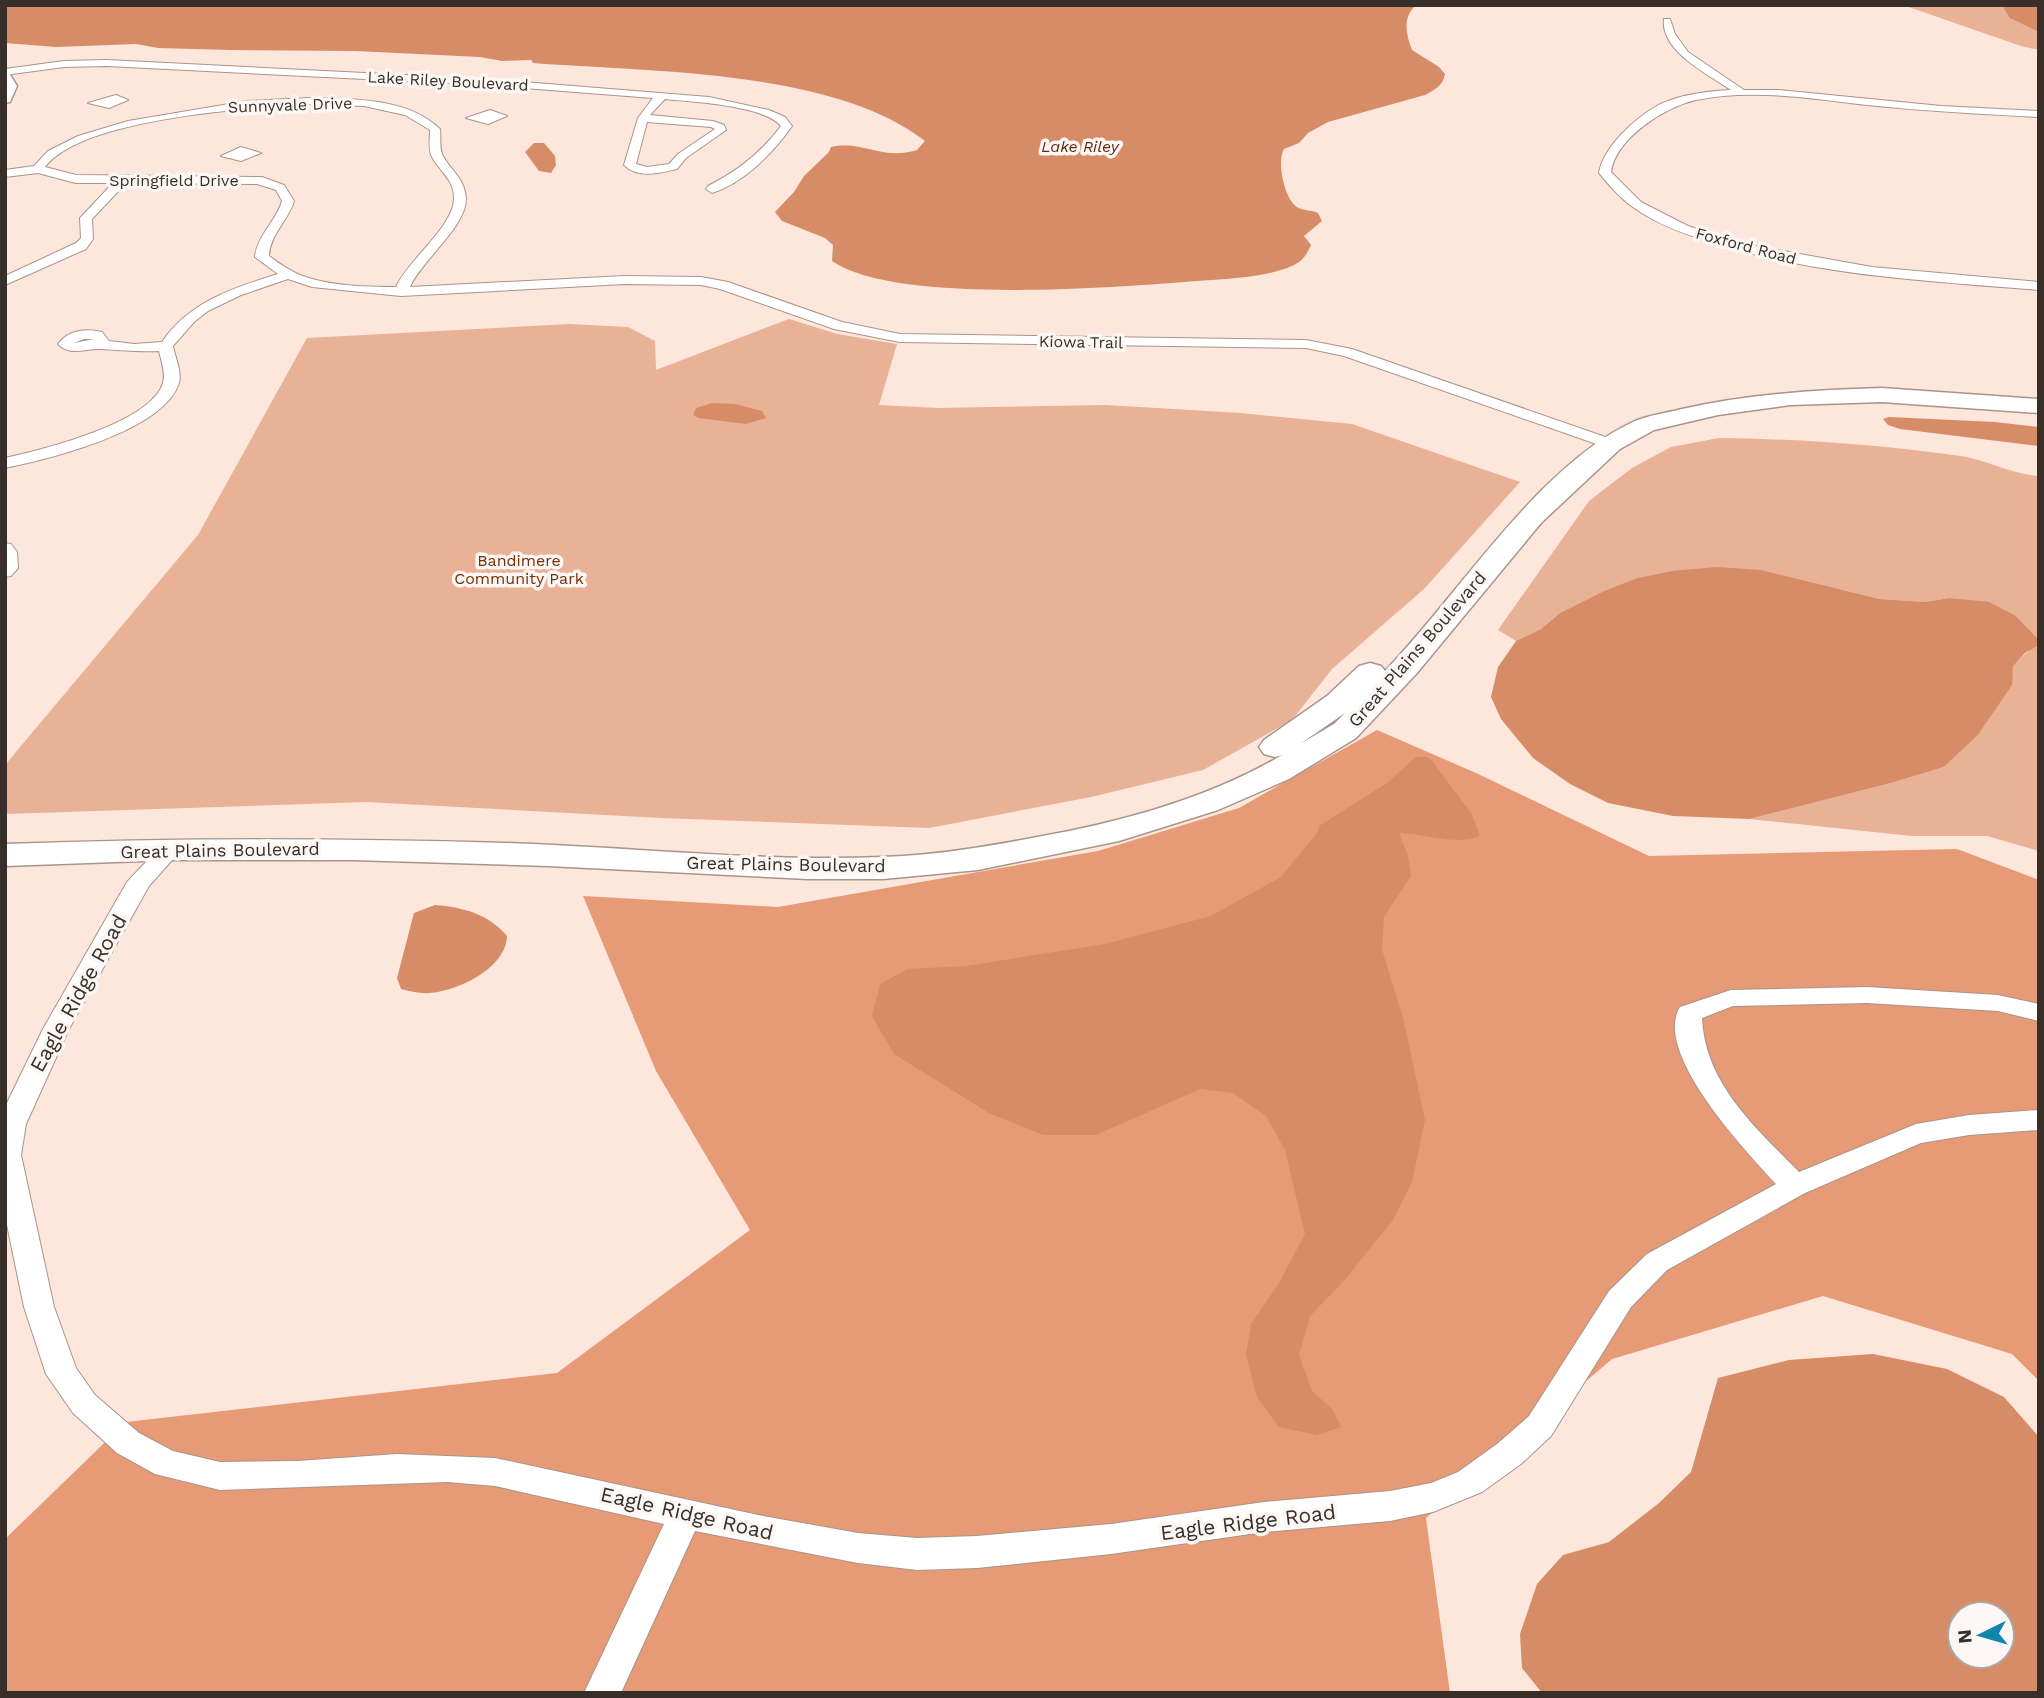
<svg xmlns="http://www.w3.org/2000/svg" width="2044" height="1698" viewBox="0 0 2044 1698" font-family="'Work Sans',sans-serif">
	<rect width="100%" height="100%" fill="#fde6db"/>
	<g fill="#e9b196">
		<path d="M1903,5H2039V50L2021,46Z"/>
		<path d="M789,319L837,334L897,344L879,405L938,408L1106,405L1240,413L1352,424L1520,482L1424,589L1332,669L1292,720L1203,770L1091,797L929,828L661,818L366,802L5,814V765L198,535L307,338L569,324L628,327L655,341L656,370Z"/>
		<path d="M1719,438C1800,439 1881,445 1961,456C1987,460 2011,474 2039,476V640L2016,616L1949,598L1925,602L1880,599L1843,590L1671,571L1637,578L1606,590L1560,613L1541,629L1516,641L1498,630L1589,501L1632,468L1671,447Z"/>
		<path d="M2035,645H2039V851L1987,836H1912L1749,819L1891,783L1944,767L1978,735L1994,711L2012,666Z"/>
	</g>
	<path fill="#e69a75" d="M1377,730L1476,773L1649,856L1957,849L2039,880V1381L2012,1354L1823,1296L1612,1359L1426,1518L1450,1693H5V1539L126,1422L557,1373L750,1230L656,1071L583,896L778,907L1098,851L1239,808Z"/>
	<g fill="#d68c67" fill-rule="evenodd">
		<path d="M5,5H1416C1402,18 1406,34 1412,50L1439,67L1445,74C1443,86 1434,90 1425,95L1328,122L1308,133L1299,143L1284,149C1276,162 1285,200 1297,207C1303,211 1312,210 1318,213L1322,221L1304,236L1311,245C1307,254 1303,261 1294,265C1265,279 1216,279 1184,282C1107,288 893,304 832,261L833,245L825,238L782,221L775,212L794,192L804,176L829,152L831,147C864,140 881,161 917,150L925,141C833,69 647,72 533,63L531,60L502,61L480,57L356,51L231,50L158,48L136,44L56,47L5,43Z"/>
		<path d="M2007,5L2039,7V32L2010,18L2003,7Z"/>
		<path d="M534,143H544L555,156L556,165L551,173L539,171L525,152Z"/>
		<path d="M712,403L735,404L762,411L766,418L746,424L698,418L693,415L696,408Z"/>
		<path d="M1889,417L1995,422L2039,427V446L1900,429L1888,425L1883,419Z"/>
		<path d="M1717,567L1761,570L1880,599L1925,602L1949,598L1989,602L2016,616L2039,640V645L2025,653L2013,666L2012,685L1978,735L1944,767L1891,783L1749,819L1673,816L1608,803L1570,784L1533,758L1501,719L1491,697L1498,667L1516,641L1541,629L1560,613L1606,590L1637,578L1671,571Z"/>
		<path d="M1416,757H1427L1432,761L1471,813L1480,835C1466,847 1418,833 1399,833L1408,856L1411,876L1384,917L1382,950L1403,1018L1425,1120L1412,1182L1393,1220L1342,1283L1310,1316L1299,1355L1312,1391L1333,1410L1341,1427L1317,1435L1279,1427L1257,1397L1246,1355L1251,1324L1279,1283L1305,1234L1285,1150L1266,1116L1233,1093L1200,1089L1096,1135H1043L989,1113L894,1054L872,1016L880,984L908,969L966,966L1105,944L1211,916L1281,877L1318,832L1319,826L1387,783Z"/>
		<path d="M435,905C462,907 489,914 507,936C506,968 459,991 429,993C420,994 410,991 401,989L397,978L414,913Z"/>
		<path d="M1873,1354L1947,1369L2004,1397L2039,1437V1693H1542L1522,1668L1520,1634L1537,1584L1563,1555L1609,1542L1659,1503L1691,1472L1718,1378L1789,1360ZM1960,1614H2002V1656H1960Z"/>
	</g>
	<g fill="none" stroke-linecap="round" stroke-linejoin="round">
		<path stroke="#d68c67" stroke-width="2.5" d="M2001,5L2013,8"/>
		<g stroke="#aa948a" stroke-width="2">
			<g id="minor">
				<path d="M1664,19H1670L1675,34L1688,52L1744,90H1779L1941,106L2039,111V117C1981,114 1925,111 1867,105C1812,99 1752,88 1696,100C1665,107 1616,138 1611,172L1641,202L1688,226L1744,244L1872,267L2039,282V290C1929,281 1816,276 1711,242C1684,234 1656,224 1633,207C1621,199 1608,184 1599,173C1603,148 1633,120 1655,107C1676,95 1707,91 1731,90C1708,74 1660,51 1664,19Z"/>
				<path d="M107,60L485,79L709,97L769,110L785,117L792,126C774,152 744,183 712,193L706,189L708,186C736,172 762,152 781,126C763,105 693,102 665,99L650,115L713,121L724,125L726,130L686,158L677,169C660,173 638,179 624,165L638,118L653,98L485,85L107,66L64,67L5,75V69L64,61ZM647,122L711,127L715,129L678,154L669,164L647,167L636,164Z"/>
				<path d="M116,95L128,100L109,108L88,103Z"/>
				<path d="M309,98C352,99 407,97 440,129C441,137 439,149 443,156C452,172 465,179 466,199C466,227 421,261 410,287L624,276L701,277L728,282L842,322L900,334L1306,340L1352,349L1617,441L1619,444L1617,447H1605L1344,356L1306,348L900,342L834,329L720,289L701,285L624,284L401,296L312,287L288,279L241,295L208,311L194,322L173,346C175,357 182,372 179,383C164,431 49,459 5,468V458C42,450 151,423 163,383C166,373 161,360 159,351C139,352 121,350 101,349C86,348 71,357 58,344C68,330 86,328 102,332L109,341L134,344L162,342C189,302 233,288 278,274L255,257C257,235 276,222 282,201L276,190L257,184L126,183L92,219L93,239L86,249L5,285V276L76,243L81,238L80,218L113,183H76L38,173L5,177V170L34,166L48,151L78,136L128,121L247,101ZM309,104L364,106L405,115L430,130C430,138 428,151 432,157C441,173 455,180 454,200C452,228 408,260 396,287C367,287 318,286 292,271C284,267 276,261 269,256C270,234 288,221 294,201L284,185L262,177L76,175L45,167C82,118 249,108 309,104ZM84,339H94L74,343Z"/>
				<path d="M490,110L507,116L488,124L466,118Z"/>
				<path d="M241,147L261,153L241,161L221,156Z"/>
				<path d="M5,543L11,544L17,552L18,568L11,576L5,577Z"/>
				<path d="M171,842L179,844L182,849L149,886L69,1029L26,1124L21,1155L54,1307L76,1368L95,1395L139,1433L173,1451L220,1462L298,1461L397,1454L495,1458L763,1516L858,1533L917,1538L977,1536L1111,1524L1264,1502L1390,1491L1431,1483L1458,1472L1497,1444L1529,1416L1609,1291L1647,1254L1776,1184C1747,1152 1652,1053 1680,1007L1731,990L1867,987L1998,995L2039,1004V1021L1998,1011L1867,1003L1733,1006L1702,1018C1705,1084 1756,1128 1799,1172L1916,1124L1969,1115L2039,1110V1130L1969,1135L1921,1143L1805,1193L1667,1270L1631,1307L1551,1436L1521,1464L1482,1492L1433,1512L1390,1521L1264,1532L1111,1554L977,1568L917,1570L858,1563L695,1531L621,1693H584L664,1524L495,1486L448,1482L220,1490L155,1474L117,1453L73,1413L46,1374L24,1307L5,1215V1107L43,1029L127,882L163,844Z"/>
			</g>
		</g>
		<g stroke="#aa948a" stroke-width="3">
			<path id="tertiary" d="M5,72L9,73L17,86L10,102L5,103Z"/>
		</g>
		<g stroke="#aa948a" stroke-width="3">
			<path id="primary" d="M1882,388L2039,399V413L1882,402L1790,405L1718,415L1654,430L1620,449L1541,523L1417,673L1356,738L1289,779L1218,810L1119,841L978,870L883,879H808L548,866L353,860H171L5,866V844C172,838 338,838 506,843C630,847 759,862 882,857C945,855 1007,843 1069,831C1142,816 1218,793 1282,755L1275,757L1264,754L1259,747L1264,740L1327,696L1359,666L1370,663L1381,666L1385,671C1459,595 1538,465 1635,421C1649,415 1667,413 1682,409C1748,394 1814,390 1882,388ZM1345,713L1334,724L1300,744Z"/>
		</g>
		<use href="#minor" fill="#fff" fill-rule="evenodd"/>
		<use href="#tertiary" fill="#fff" fill-rule="evenodd"/>
		<use href="#primary" fill="#fff" fill-rule="evenodd"/>
	</g>
	<g text-anchor="middle" dominant-baseline="central" stroke-width="7" stroke-linejoin="round" paint-order="stroke">
		<g font-size="16" fill="#382f2a" stroke="#fcf7f5">
			<text transform="translate(448 81) rotate(3)">Lake Riley Boulevard</text>
			<text transform="translate(290 105) rotate(-2)">Sunnyvale Drive</text>
			<text x="174" y="180">Springfield Drive</text>
			<text transform="translate(1746 246) rotate(15)">Foxford Road</text>
			<text transform="translate(1081 342) rotate(1)">Kiowa Trail</text>
		</g>
		<g font-size="16" font-style="italic" fill="#5c2b10" stroke="#fcf7f5">
			<text x="1080" y="146">Lake Riley</text>
		</g>
		<g font-size="16" fill="#753205" stroke="#fcf7f5">
			<text x="519" y="560">Bandimere<tspan x="519" dy="18">Community Park</tspan></text>
		</g>
		<g font-size="18" fill="#382f2a" stroke="#fcf7f5">
			<text transform="translate(1417 649) rotate(-49)">Great Plains Boulevard</text>
			<text transform="translate(220 850) rotate(-1)">Great Plains Boulevard</text>
			<text transform="translate(786 864) rotate(1)">Great Plains Boulevard</text>
		</g>
		<g font-size="21" fill="#382f2a" stroke="#fcf7f5">
			<text transform="translate(78 993) rotate(-61)">Eagle Ridge Road</text>
			<text transform="translate(687 1513) rotate(13)">Eagle Ridge Road</text>
			<text transform="translate(1248 1522) rotate(-7)">Eagle Ridge Road</text>
		</g>
	</g>
	<rect width="2044" height="1698" fill="none" stroke="#382f2a" stroke-width="14"/>
	<g transform="translate(1981 1635) rotate(265)"><circle r="33" fill="#fcf7f5" stroke="#aea7a4" stroke-width="2"/>
	<path d="M0-5L12 26L0 18L-12 26Z" fill="#1185ab"/>
	<text y="-10" font-size="19" font-weight="bold" text-anchor="middle" fill="#382f2a">N</text>
	</g>
</svg>
